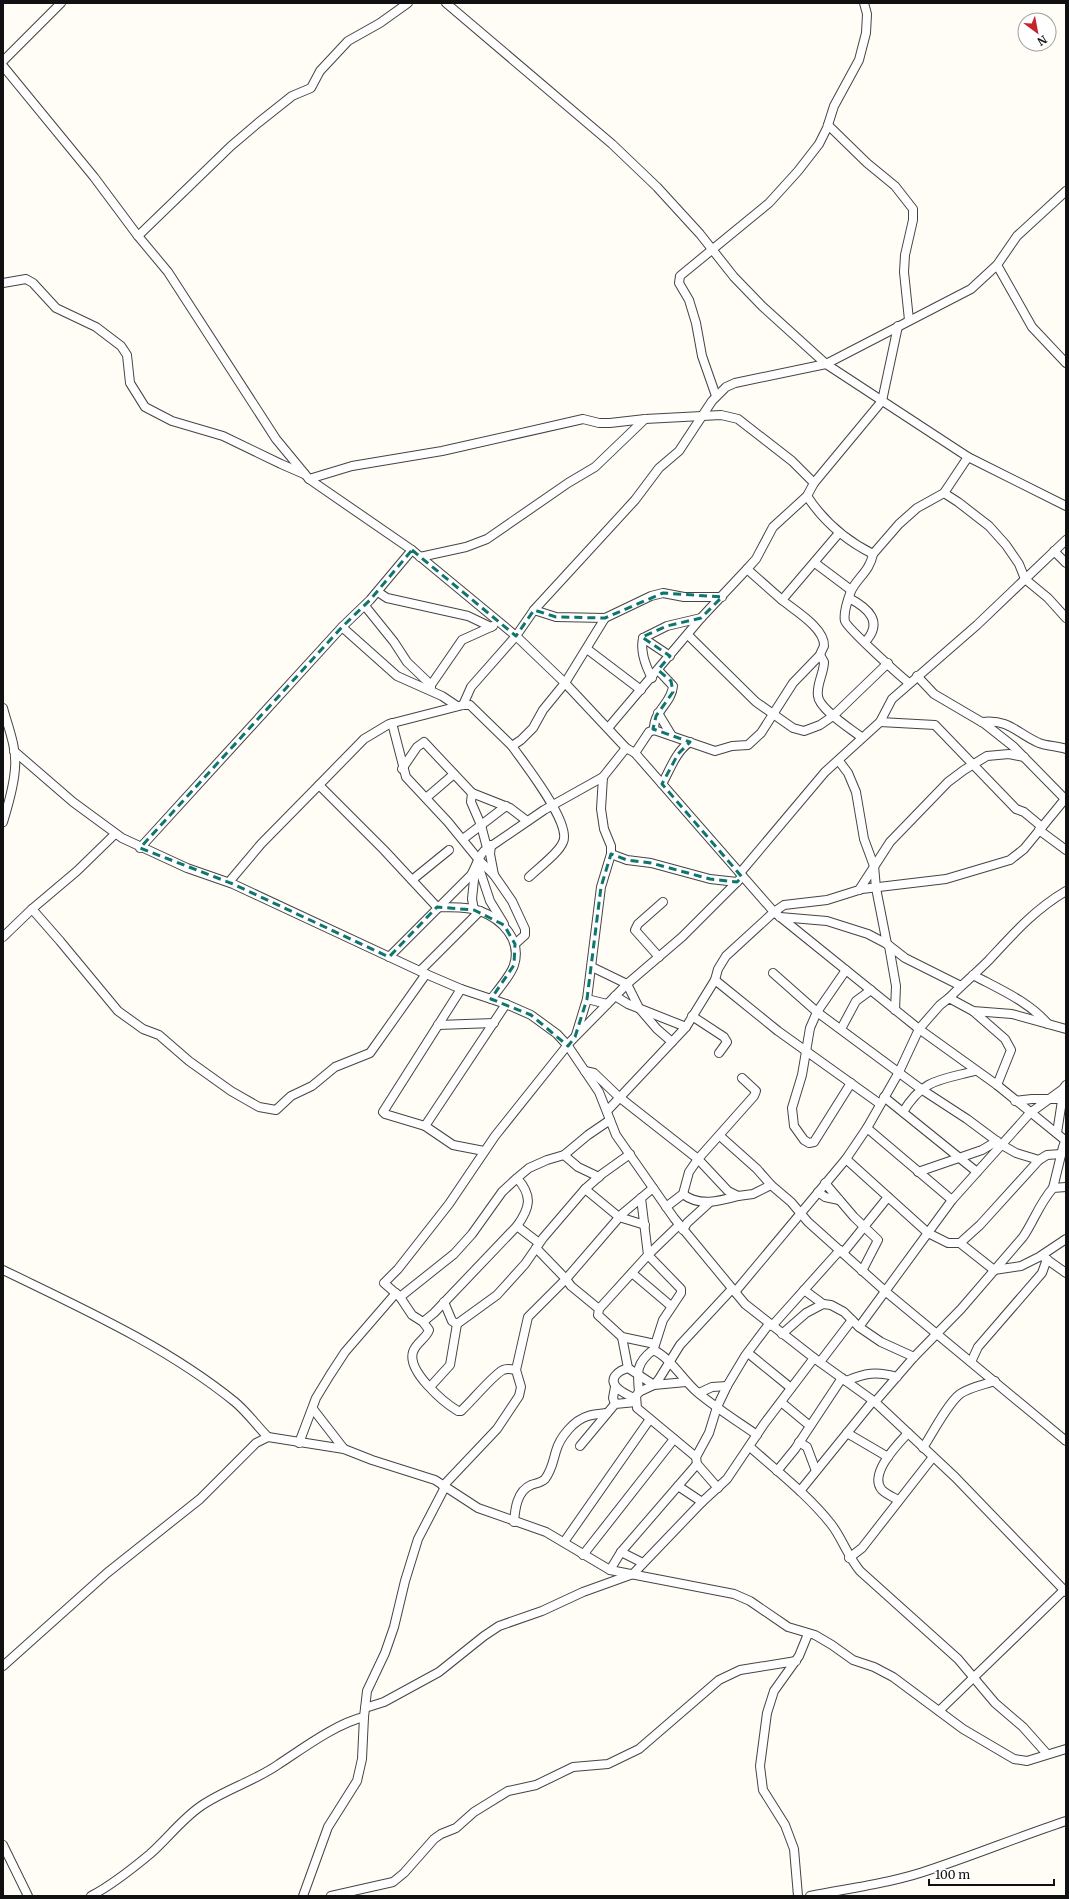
<svg xmlns="http://www.w3.org/2000/svg" width="1069" height="1899" viewBox="0 0 1069 1899" font-family="Merriweather,serif">
	<rect width="100%" height="100%" fill="#fffdf5"/>
	<g fill="none" stroke-linecap="round" stroke-linejoin="round">
		<g stroke="#444" stroke-width="10">
			<g id="minor">
				<path d="M446,3L612,144L657,187L700,234L734,277L762,306L826,364L968,457L1066,506"/>
				<path d="M3,61L61,3"/>
				<path d="M3,66L94,177L138,236L168,272L276,439L309,479L412,550L516,636L565,683L626,748L635,753L774,912L919,1029L997,1085L1066,1141"/>
				<path d="M828,125L867,163L895,186L913,209V220L905,255L904,272L909,320"/>
				<path d="M138,236L231,146L258,123L292,96L311,88L320,71L348,41L380,23L408,3"/>
				<path d="M997,265L1032,327L1066,363"/>
				<path d="M3,283L26,279L33,283L56,308L96,327L121,346L127,355L130,383L145,407L172,421L223,436L281,464L304,474"/>
				<path d="M716,396L702,356L696,323L689,300L679,283L680,276L769,203L798,171L819,144L827,128L834,106L859,60L866,33L867,14L864,3"/>
				<path d="M309,479L352,466L442,451L583,419L599,423H610L645,419L721,415L734,418L738,419L792,461L814,483"/>
				<path d="M944,493L958,502L989,526L1006,545L1019,564L1025,579L1048,598L1066,618"/>
				<path d="M807,496C824,522 847,541 873,554C870,571 857,578 851,591C848,599 843,613 845,621C847,628 899,675 909,683"/>
				<path d="M1054,551L1066,563"/>
				<path d="M873,554L899,524L917,508L944,493L968,457"/>
				<path d="M420,557L466,547L487,539L568,483L595,467L645,419"/>
				<path d="M815,563L851,590"/>
				<path d="M747,569L782,600L839,533"/>
				<path d="M378,592L387,598L468,616L491,627"/>
				<path d="M849,598C868,608 884,622 865,642"/>
				<path d="M782,600C794,610 825,628 824,646C823,648 821,652 820,655"/>
				<path d="M365,606L394,642L407,662L431,685"/>
				<path d="M534,610L635,500L659,468L679,451L712,401L726,387L735,383L826,364L971,289L997,265L1017,236L1066,191"/>
				<path d="M342,627L397,676L442,696L457,706"/>
				<path d="M688,635L756,702L793,728L804,731L820,725L833,716L888,663"/>
				<path d="M643,638L670,656"/>
				<path d="M587,649L641,690"/>
				<path d="M917,676L934,694L985,724L1014,747L1065,799H1066"/>
				<path d="M652,678C645,665 640,652 643,638L667,626L701,618"/>
				<path d="M431,689V685L462,640L493,626"/>
				<path d="M463,705L471,687L516,636L534,610L556,617L605,618L651,596L663,593L684,597H722"/>
				<path d="M3,708C8,727 17,748 15,768C14,787 8,805 3,822"/>
				<path d="M658,713L672,736"/>
				<path d="M880,722L935,725L1016,809L1024,812L1042,827"/>
				<path d="M982,722C1010,719 1016,733 1039,743C1047,746 1057,746 1066,749"/>
				<path d="M392,723L406,777L448,822L479,860L494,875L512,901L525,929V935L515,944"/>
				<path d="M608,728L701,618L747,569L756,559L773,527L807,496L814,483L882,401L898,326"/>
				<path d="M654,730C653,711 672,703 673,686L658,670"/>
				<path d="M512,746C523,762 572,823 563,842C559,853 538,868 529,877"/>
				<path d="M14,751L73,802L122,838L187,868L233,884L426,974L461,989L506,1004L531,1015L557,1034L568,1046L599,1092L616,1135L674,1218L745,1304L814,1358L875,1402L955,1477L1066,1592"/>
				<path d="M635,753L649,732L654,730L715,751L732,746L748,745L761,733L793,683L820,655L824,662C824,673 816,685 818,696C819,709 851,729 861,737"/>
				<path d="M839,761L848,773L856,792L864,839L874,866L876,888L887,944"/>
				<path d="M402,769L417,747L424,742L472,793L510,808L527,821"/>
				<path d="M662,784C670,770 676,751 690,742"/>
				<path d="M472,793L471,802L481,825L487,848"/>
				<path d="M426,798L454,774"/>
				<path d="M1039,830L1066,850"/>
				<path d="M463,839L506,806"/>
				<path d="M491,845L490,854L494,875"/>
				<path d="M140,848L342,627L370,600L412,550"/>
				<path d="M611,854L627,860L651,863L710,879L737,882"/>
				<path d="M478,865L490,901L504,924"/>
				<path d="M740,873L825,772L880,722L892,699L977,625L1066,540"/>
				<path d="M412,880L449,850"/>
				<path d="M229,882L261,844L319,785"/>
				<path d="M859,890L890,842L948,782L964,770L987,756L1009,754L1024,757"/>
				<path d="M32,909L60,941L118,1011L143,1029L159,1035L189,1061L231,1091L259,1107L276,1110L291,1096L312,1086L335,1067L370,1053L426,974"/>
				<path d="M474,910L472,899L475,870"/>
				<path d="M780,917L827,921L868,934L887,944L905,958L961,986"/>
				<path d="M3,937L32,909L77,871L115,834"/>
				<path d="M889,946L896,986L895,1010"/>
				<path d="M389,957L471,875C476,867 478,857 484,851L544,810L603,777L626,748"/>
				<path d="M659,957L635,930L638,924L663,902"/>
				<path d="M592,967L627,984L639,1008L657,1029L672,1042"/>
				<path d="M846,970L817,1012L810,1028L802,1075L792,1108L794,1126L804,1140L809,1143L814,1142L851,1083"/>
				<path d="M420,971L480,911"/>
				<path d="M773,973L817,1012L921,1089L967,1119L1002,1145L1016,1153L1039,1160"/>
				<path d="M973,975C999,989 1028,1001 1048,1024"/>
				<path d="M715,980L778,1031L880,1104"/>
				<path d="M461,989L383,1112L385,1114L425,1126L453,1145L484,1151"/>
				<path d="M615,996L628,1004L686,1027"/>
				<path d="M949,998C962,985 976,973 989,960C1014,933 1034,910 1066,891"/>
				<path d="M491,999C498,990 511,975 514,965C522,940 502,919 480,911C466,906 451,908 437,907L384,850L319,785L364,739L389,724L463,705H470L512,746L521,740L533,728L543,710L565,683L605,618"/>
				<path d="M587,999L607,1004"/>
				<path d="M973,1011L1005,1039L1011,1050L997,1085"/>
				<path d="M692,1016L724,1037L727,1042L719,1053"/>
				<path d="M438,1025L494,1023"/>
				<path d="M841,1029L856,1001L871,990"/>
				<path d="M576,1035L587,999L601,887L611,854V846L604,829L601,809L603,777"/>
				<path d="M585,1071L594,1073L619,1097L698,1159L728,1191L738,1196L753,1194L771,1185L791,1202L808,1222L885,1291L1066,1441"/>
				<path d="M884,1097L977,1172"/>
				<path d="M1015,1101L1032,1099H1066"/>
				<path d="M607,1111L686,1027L715,980L718,969L726,956L774,912L784,905L827,900L862,889L946,879L1010,860L1024,849L1065,799"/>
				<path d="M903,1112C923,1079 940,1080 975,1071"/>
				<path d="M425,1126L506,1004"/>
				<path d="M867,1128L952,1200"/>
				<path d="M1057,1133L1063,1094"/>
				<path d="M720,1136L757,1169L771,1185"/>
				<path d="M564,1155L578,1167L599,1177"/>
				<path d="M846,1159L928,1233L948,1243H960L994,1270L1021,1266L1039,1257L1066,1239"/>
				<path d="M918,1172L982,1150L997,1141"/>
				<path d="M517,1178C533,1196 530,1208 517,1226L434,1313L423,1322L412,1315L400,1297L454,1254L472,1234L502,1192L517,1178L529,1168L547,1160L564,1155L588,1135L610,1120"/>
				<path d="M825,1183L854,1217L878,1240L862,1271"/>
				<path d="M1053,1188L1063,1147L1066,1139"/>
				<path d="M585,1189L619,1217L645,1225"/>
				<path d="M818,1192L825,1197L839,1200"/>
				<path d="M683,1194C699,1207 720,1201 738,1196"/>
				<path d="M641,1198L648,1255L599,1309L598,1315L622,1337L655,1344"/>
				<path d="M666,1207L683,1194L689,1172L698,1159L754,1096L756,1091L742,1078"/>
				<path d="M517,1226L539,1243"/>
				<path d="M683,1230L687,1223L710,1202"/>
				<path d="M960,1243L980,1225L1039,1160L1047,1155L1061,1154"/>
				<path d="M843,1253L888,1197"/>
				<path d="M1042,1256L1066,1273"/>
				<path d="M3,1270C83,1309 166,1346 235,1402C247,1412 257,1426 268,1437"/>
				<path d="M632,1273L671,1306"/>
				<path d="M804,1290L823,1304"/>
				<path d="M735,1292L846,1159L867,1128L899,1072L919,1029L940,1005L949,998L973,1011L1012,1014L1066,1029"/>
				<path d="M400,1297L384,1283L398,1269L449,1204L495,1136L570,1042L627,984L682,937L742,877"/>
				<path d="M444,1302L452,1321L457,1324L497,1295L525,1264L543,1238L585,1189L602,1174L630,1154"/>
				<path d="M599,1309L571,1286L566,1279L622,1214L653,1188"/>
				<path d="M423,1322L429,1330C426,1339 416,1342 413,1352C407,1371 443,1402 458,1411H461C471,1402 494,1374 503,1370C507,1368 511,1369 516,1370"/>
				<path d="M772,1326L840,1250"/>
				<path d="M859,1327L952,1200L1030,1113L1063,1089L1066,1085"/>
				<path d="M782,1334L806,1313L823,1304L831,1305L844,1312L859,1327L881,1342L914,1357"/>
				<path d="M622,1337L628,1368"/>
				<path d="M654,1348L663,1320L681,1293V1289L648,1255L679,1225"/>
				<path d="M748,1353L791,1388"/>
				<path d="M820,1362L852,1320"/>
				<path d="M971,1362L978,1347L1042,1273L1047,1259"/>
				<path d="M846,1381C865,1373 876,1371 897,1377"/>
				<path d="M430,1387L450,1365L457,1324"/>
				<path d="M639,1392C637,1372 636,1363 653,1350C669,1356 683,1380 697,1392C716,1408 737,1421 757,1435"/>
				<path d="M699,1393L712,1387L727,1386"/>
				<path d="M636,1399C628,1395 608,1387 615,1376C619,1371 622,1370 628,1368L654,1385L686,1382"/>
				<path d="M781,1402L810,1426"/>
				<path d="M875,1402L914,1357L961,1309L1023,1237C1034,1221 1039,1204 1053,1188L1066,1187"/>
				<path d="M615,1404L613,1398L615,1387"/>
				<path d="M313,1409L344,1449"/>
				<path d="M847,1433L888,1457"/>
				<path d="M799,1442L807,1447L816,1471"/>
				<path d="M299,1443L316,1398L330,1375L345,1352L396,1293"/>
				<path d="M580,1446L615,1404L636,1402"/>
				<path d="M750,1447C777,1471 808,1495 831,1524C842,1538 847,1555 860,1571L958,1659L995,1703L1023,1727L1047,1754"/>
				<path d="M923,1448C932,1434 948,1403 960,1394C970,1387 983,1385 995,1381"/>
				<path d="M696,1457L637,1408L636,1396L639,1392L654,1385L659,1379L680,1345L732,1289"/>
				<path d="M777,1471L795,1449L842,1378"/>
				<path d="M443,1486L497,1429L519,1396L521,1387L516,1370L528,1317L566,1279L536,1248"/>
				<path d="M678,1486L702,1502"/>
				<path d="M718,1488L697,1464L696,1457L709,1433L717,1407L727,1386L745,1356L769,1324"/>
				<path d="M800,1491L873,1401"/>
				<path d="M898,1500C893,1497 886,1494 882,1490C868,1474 898,1444 908,1433"/>
				<path d="M514,1522C515,1509 517,1491 531,1485C536,1483 541,1483 545,1479C552,1470 553,1461 556,1451C560,1437 574,1420 588,1416C594,1414 601,1414 607,1413"/>
				<path d="M564,1542L650,1419"/>
				<path d="M621,1552L643,1563"/>
				<path d="M583,1555L674,1439"/>
				<path d="M849,1558L862,1548L933,1457"/>
				<path d="M610,1570L621,1552L697,1464"/>
				<path d="M3,1666L107,1573L200,1499L256,1443L268,1437L344,1449L372,1460L435,1480L478,1508L546,1532L610,1570L734,1594L750,1601L788,1627L815,1635L832,1645L853,1660L874,1667L893,1677L963,1729L1014,1759L1027,1761L1066,1749"/>
				<path d="M365,1708L384,1702L439,1672L484,1636L499,1626L542,1611L583,1592L633,1574L702,1502L727,1479L764,1424L814,1358"/>
				<path d="M939,1711L1064,1590"/>
				<path d="M3,1845L28,1896"/>
				<path d="M91,1896C112,1885 132,1869 150,1854C168,1838 182,1819 201,1806C226,1789 255,1781 279,1764C302,1749 337,1723 364,1717"/>
				<path d="M303,1896L328,1827L357,1781L362,1759L364,1717L367,1691L385,1653L394,1627L405,1581L418,1539L445,1487"/>
				<path d="M331,1896L393,1882L404,1873L434,1839L441,1834L456,1828L474,1812L508,1791L536,1785L573,1767L608,1764L639,1749L719,1680L740,1670L796,1661"/>
				<path d="M798,1896L794,1849L785,1825L763,1790L760,1766L767,1713L774,1691L799,1656L808,1634"/>
				<path d="M810,1896C850,1888 893,1883 932,1869C977,1854 1021,1836 1066,1821"/>
			</g>
		</g>
		<use href="#minor" stroke="#fff" stroke-width="8"/>
	</g>
	<path fill="none" stroke="#0f766e" stroke-width="3" stroke-dasharray="8 5" stroke-linejoin="round" d="M412,550L516,636L534,610L556,617L605,618L663,593L722,597L701,618L667,626L642,637L670,656L658,670L671,681L673,692L656,716L653,729L690,742L678,754L662,784L742,877L737,882L710,879L651,863L627,860L611,854L601,887L587,999L575,1037L568,1046L531,1015L491,999L514,965L515,944L504,925L474,910L437,907L389,957L233,884L140,848L342,627L370,600Z"/>
	<rect width="1069" height="1899" fill="none" stroke="#111111" stroke-width="8"/>
	<g transform="translate(1037 32) rotate(148)"><circle r="19" fill="#ffffff" stroke="#a0a0a0"/>
	<path d="M0-3L7 15L0 10L-7 15Z" fill="#c4262e"/>
	<text y="-6" font-size="11" font-weight="bold" text-anchor="middle" fill="#111111">N</text>
	</g>
	<path d="M929 1879v6h125v-6" fill="none" stroke="#111111" stroke-width="2"/>
	<text x="935" y="1879" font-size="12" fill="#111111" stroke="#ffffff" stroke-width="3" paint-order="stroke">100 m</text>
</svg>
